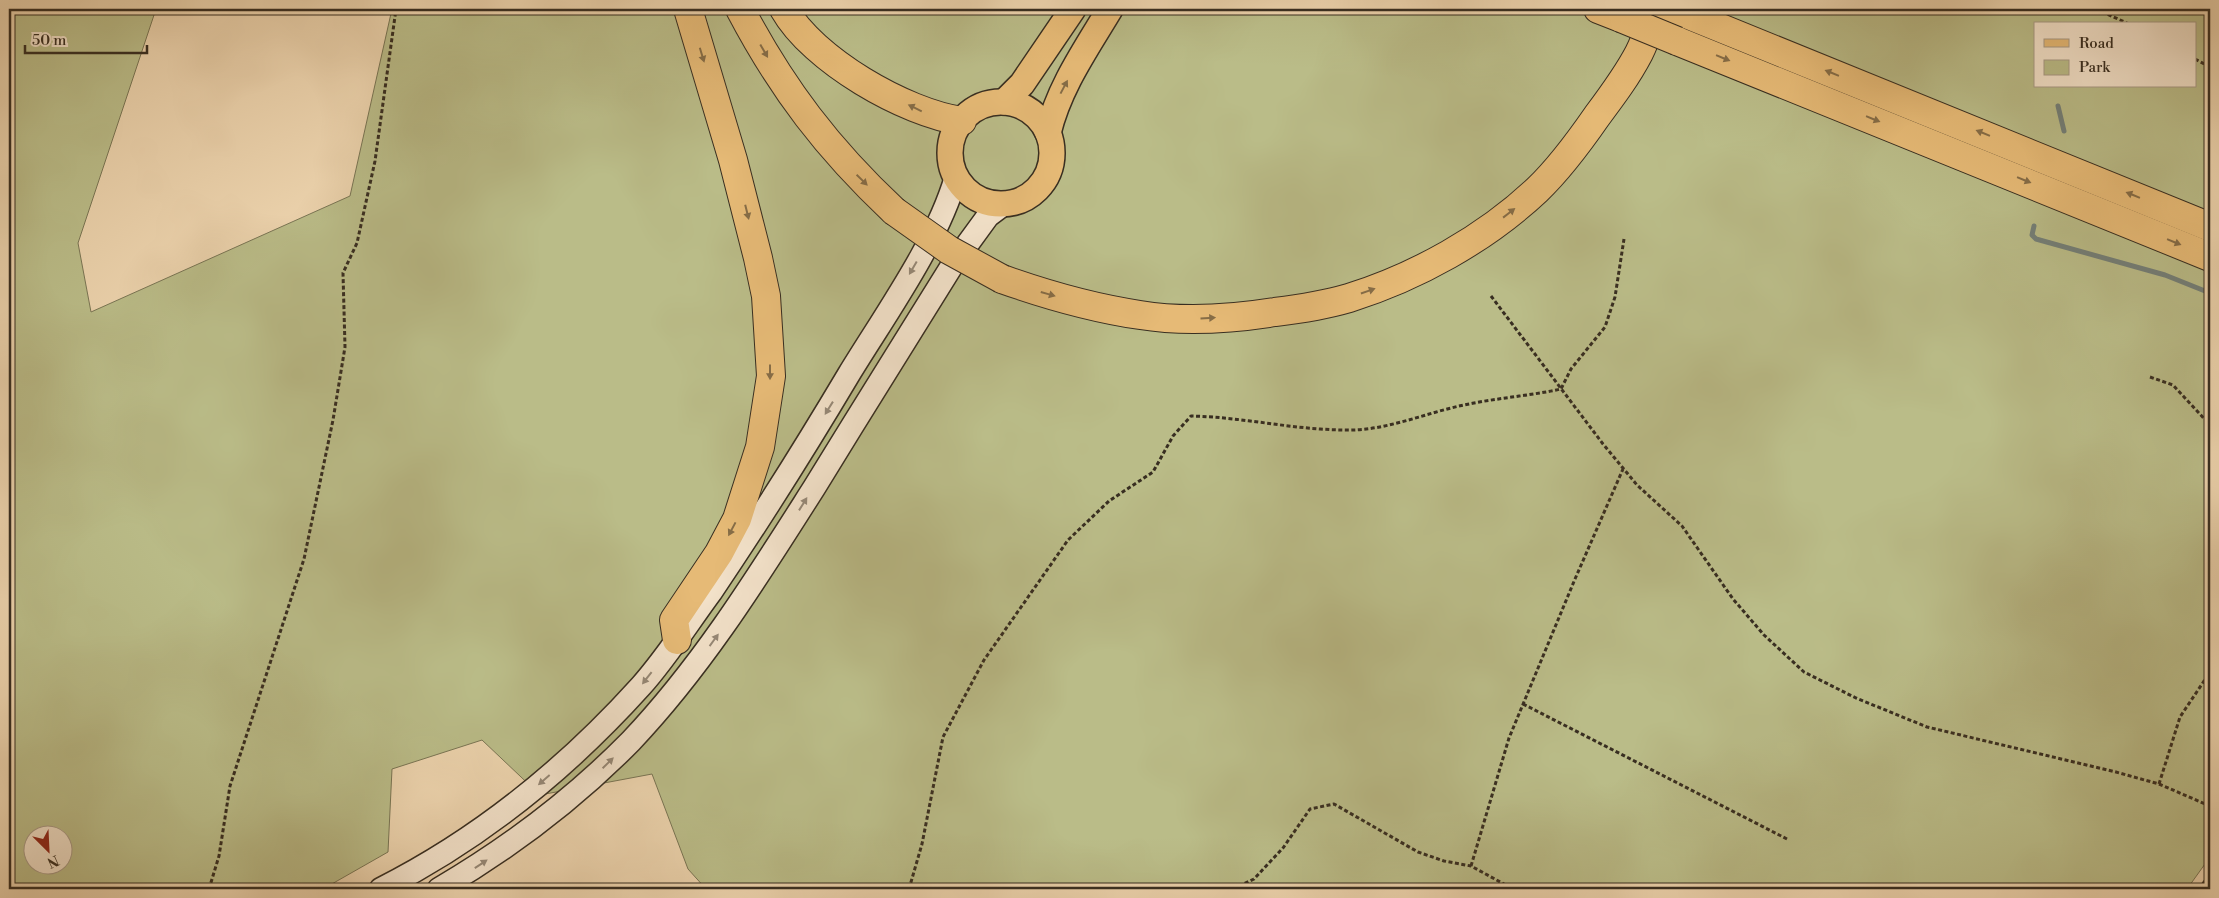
<svg xmlns="http://www.w3.org/2000/svg" width="2219" height="898" viewBox="0 0 2219 898" font-family="'Libre Bodoni',serif">
	<rect width="100%" height="100%" fill="#ecd3ad"/>
	<filter id="stains"><feTurbulence type="fractalNoise" baseFrequency=".004" numOctaves="4"/><feColorMatrix values="0 0 0 0 .2 0 0 0 0 .09 0 0 0 0 .02 0 0 0 .5 -.17"/></filter>
	<radialGradient id="worn" r=".72"><stop offset=".6" stop-color="#630" stop-opacity="0"/><stop offset="1" stop-color="#630" stop-opacity=".3"/></radialGradient>
	<path fill="#babc88" stroke="#797554" fill-rule="evenodd" d="M9,9H156L78,243L91,312L350,196L392,9H2210V857L2187,889H706L688,869L652,774L540,795L482,740L392,769L388,852L323,889H9ZM2035,24H2195V86H2035ZM32,836H62V866H32Z"/>
	<g fill="none" stroke-linecap="round" stroke-linejoin="round">
		<g stroke="#748079" stroke-width="5">
			<path d="M2058,106L2064,131"/>
			<path d="M2034,226L2032,235L2036,239L2165,275L2210,293"/>
		</g>
		<g stroke="#382e21" stroke-width="25">
			<g id="secondary">
				<path d="M381,889C480,839 567,768 641,686C667,657 688,623 711,592C759,521 805,448 849,374C885,315 937,243 956,177"/>
				<path d="M439,889C509,848 574,799 631,741C703,665 758,576 814,488C860,413 907,338 953,264L988,216L1004,204"/>
			</g>
		</g>
		<g stroke="#382e21" stroke-width="28">
			<g id="primary">
				<path d="M1004,102L1022,84L1073,9"/>
				<circle cx="1001" cy="153" r="51"/>
				<path d="M1048,133C1059,87 1086,49 1110,9"/>
			</g>
		</g>
		<g stroke="#382e21" stroke-width="30">
			<g id="highway">
				<path d="M740,9C782,89 828,149 894,211"/>
				<path d="M784,9C813,60 905,113 962,121"/>
				<path d="M1598,9L1621,18"/>
				<path d="M1674,9L2210,227"/>
				<path d="M1677,41L2210,257"/>
				<path d="M1002,279C1047,295 1093,308 1140,315C1183,322 1231,319 1275,312C1300,309 1325,305 1349,298C1416,277 1485,239 1537,190C1560,168 1579,142 1597,116C1612,96 1627,76 1639,53C1646,39 1651,23 1656,9"/>
				<path d="M677,640L674,620L719,553L737,519L760,447L771,376L766,296L758,258L733,160L688,9"/>
			</g>
		</g>
		<g stroke="#382e21" stroke-width="3" stroke-dasharray="4 2.5" stroke-linecap="butt">
			<path d="M2096,9L2129,24"/>
			<path d="M2195,59L2210,67"/>
			<path d="M1491,296L1603,444L1637,485L1682,526L1733,599L1764,635L1804,672L1856,698L1927,727L2116,772L2159,784L2210,806"/>
			<path d="M2150,377L2173,385L2210,425"/>
			<path d="M1523,704L1787,839"/>
			<path d="M2159,784L2180,717L2210,672"/>
			<path d="M1471,866L1509,738L1575,579L1623,469"/>
			<path d="M209,889L219,856L230,786L304,559L333,420L345,347L343,273L357,243L375,161L396,9"/>
			<path d="M909,889L922,844L943,737L984,660L1068,540L1109,501L1153,472L1173,436L1191,416C1243,417 1294,430 1346,430C1386,431 1425,413 1464,405C1496,398 1529,396 1561,389L1571,369L1605,327L1615,297L1624,239"/>
			<path d="M1233,889L1254,879L1283,848L1310,809L1334,804L1418,852L1444,861L1471,866L1513,889"/>
			<path d="M2199,889L2210,874"/>
		</g>
		<use href="#secondary" stroke="#f3e2ca" stroke-width="22"/>
		<use href="#primary" stroke="#e6ba76" stroke-width="25"/>
		<use href="#highway" stroke="#e6ba76" stroke-width="28"/>
		<g stroke="#382e21" stroke-width="30" stroke-linecap="butt">
			<g id="highway-bridge">
				<path d="M1621,18L1677,41"/>
				<path d="M894,211L949,250L1002,279"/>
			</g>
		</g>
		<use href="#highway-bridge" stroke="#e6ba76" stroke-width="28"/>
	</g>
	<defs><path id="oneway-solid" d="M-6-.8H1V-3.2L6.5 0L1 3.2V.8H-6Z" transform="scale(1.25)"/></defs>
	<g fill="#866d47">
		<use href="#oneway-solid" transform="translate(764 51) rotate(60)"/>
		<use href="#oneway-solid" transform="translate(702 55) rotate(73)"/>
		<use href="#oneway-solid" transform="translate(1723 58) rotate(22)"/>
		<use href="#oneway-solid" transform="translate(1832 73) rotate(-158)"/>
		<use href="#oneway-solid" transform="translate(1064 87) rotate(-62)"/>
		<use href="#oneway-solid" transform="translate(915 108) rotate(-154)"/>
		<use href="#oneway-solid" transform="translate(1873 119) rotate(22)"/>
		<use href="#oneway-solid" transform="translate(1983 133) rotate(-158)"/>
		<use href="#oneway-solid" transform="translate(862 180) rotate(44)"/>
		<use href="#oneway-solid" transform="translate(2024 180) rotate(22)"/>
		<use href="#oneway-solid" transform="translate(2133 195) rotate(-158)"/>
		<use href="#oneway-solid" transform="translate(747 212) rotate(76)"/>
		<use href="#oneway-solid" transform="translate(1509 213) rotate(-38)"/>
		<use href="#oneway-solid" transform="translate(2174 242) rotate(22)"/>
		<use href="#oneway-solid" transform="translate(1368 291) rotate(-19)"/>
		<use href="#oneway-solid" transform="translate(1048 294) rotate(16)"/>
		<use href="#oneway-solid" transform="translate(1208 318) rotate(-3)"/>
		<use href="#oneway-solid" transform="translate(770 372) rotate(90)"/>
		<use href="#oneway-solid" transform="translate(732 529) rotate(118)"/>
	</g>
	<g fill="#968876">
		<use href="#oneway-solid" transform="translate(913 268) rotate(120)"/>
		<use href="#oneway-solid" transform="translate(829 408) rotate(122)"/>
		<use href="#oneway-solid" transform="translate(803 504) rotate(-58)"/>
		<use href="#oneway-solid" transform="translate(714 640) rotate(-54)"/>
		<use href="#oneway-solid" transform="translate(647 678) rotate(128)"/>
		<use href="#oneway-solid" transform="translate(608 763) rotate(-44)"/>
		<use href="#oneway-solid" transform="translate(544 780) rotate(139)"/>
		<use href="#oneway-solid" transform="translate(481 864) rotate(-34)"/>
	</g>
	<rect width="2219" height="898" fill="none" stroke="#ecd3ad" stroke-width="30"/>
	<rect x="10" y="10" width="2199" height="878" fill="none" stroke="#382e21" stroke-width="2.5"/>
	<rect x="15" y="15" width="2189" height="868" fill="none" stroke="#382e21"/>
	<rect x="2034" y="22" width="162" height="65" fill="#f3e2ca" stroke="#a89a86"/>
	<rect x="2044" y="39" width="25" height="8" fill="#e6ba76" stroke="#a89a86"/>
	<text x="2079" y="48" font-size="15" fill="#382e21">Road</text>
	<rect x="2044" y="60" width="25" height="15" fill="#babc88" stroke="#a89a86"/>
	<text x="2079" y="72" font-size="15" fill="#382e21">Park</text>
	<g transform="translate(48 850) rotate(156)"><circle r="24" fill="#f3e2ca" stroke="#a89a86"/>
	<path d="M0-4L9 19L0 12L-9 19Z" fill="#8f2418"/>
	<text y="-8" font-size="14" font-weight="bold" text-anchor="middle" fill="#382e21">N</text>
	</g>
	<path d="M25 45v8h122v-8" fill="none" stroke="#382e21" stroke-width="2.5"/>
	<text x="32" y="45" font-size="15" fill="#382e21" stroke="#f3e2ca" stroke-width="4" paint-order="stroke">50 m</text>
	<rect width="100%" height="100%" filter="url(#stains)"/>
	<rect width="100%" height="100%" fill="url(#worn)"/>
</svg>
